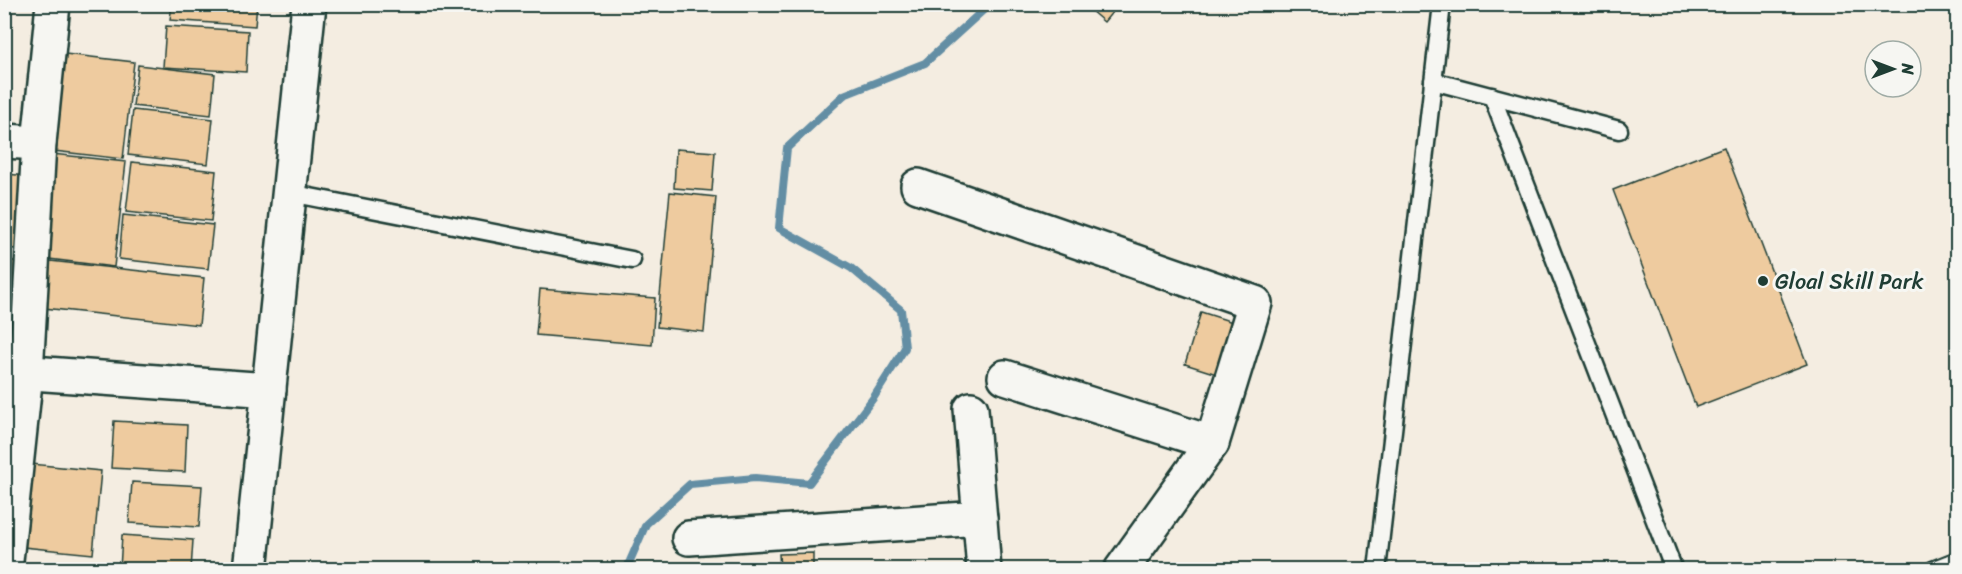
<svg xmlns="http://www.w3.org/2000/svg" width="1962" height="574" viewBox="0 0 1962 574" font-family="Sriracha,sans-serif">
	<rect width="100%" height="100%" fill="#f4ede1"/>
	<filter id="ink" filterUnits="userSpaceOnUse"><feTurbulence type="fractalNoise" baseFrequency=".0167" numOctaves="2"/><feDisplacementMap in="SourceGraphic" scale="12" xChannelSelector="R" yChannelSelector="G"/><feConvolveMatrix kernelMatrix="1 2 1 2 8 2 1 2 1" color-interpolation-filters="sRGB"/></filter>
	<g filter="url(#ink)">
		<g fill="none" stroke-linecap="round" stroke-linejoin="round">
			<path stroke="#638ea4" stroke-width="8" d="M626,570L646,524L690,484L755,478L809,483L874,397L905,348L901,310L851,268L779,228L787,148L844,95L925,63L990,4"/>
		</g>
		<g fill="#eecb9f" stroke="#1f3d34" stroke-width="1.5">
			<path d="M172,4H257L255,26L170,20Z"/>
			<path d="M1083,4H1119L1104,22Z"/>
			<path d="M166,26L248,31L246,72L163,67Z"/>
			<path d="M65,54L134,62L123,159L54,151Z"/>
			<path d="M138,65L215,74L211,115L133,106Z"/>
			<path d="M133,110L213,119L208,164L128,155Z"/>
			<path d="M1724,147L1807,364L1696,407L1613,190Z"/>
			<path d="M676,149L715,152L712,191L674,188Z"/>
			<path d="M52,154L126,162L114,267L41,258Z"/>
			<path d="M132,162L216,171L211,221L126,212Z"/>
			<path d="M4,174L31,176L27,250L4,248Z"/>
			<path d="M670,192L716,197L704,332L657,327Z"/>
			<path d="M123,215L213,225L208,269L119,259Z"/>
			<path d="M4,260L23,262L16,337L4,336Z"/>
			<path d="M41,260L204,278L199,325L35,307Z"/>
			<path d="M540,289L655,298L652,345L536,335Z"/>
			<path d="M1201,312L1239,324L1223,376L1185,364Z"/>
			<path d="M114,421L187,425L185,472L111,468Z"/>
			<path d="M21,463L101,471L93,554L13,546Z"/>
			<path d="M132,482L202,486L199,527L129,523Z"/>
			<path d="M122,535L193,540L191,570H120Z"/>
			<path d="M813,553V570H780L779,554Z"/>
			<path d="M9,564L83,570H8Z"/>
		</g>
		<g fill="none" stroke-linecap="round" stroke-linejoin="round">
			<g stroke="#1f3d34" stroke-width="21">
				<g id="lane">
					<path d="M1433,81L1619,130"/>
					<path d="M1492,96L1674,570"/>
					<path d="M290,193L632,260"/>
					<path d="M1377,570L1442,4"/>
					<path d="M1933,570L1958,560"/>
				</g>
			</g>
			<g stroke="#1f3d34" stroke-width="38">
				<g id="street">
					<path d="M4,141L39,143"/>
					<path d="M918,186L1255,303L1212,443L1121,570"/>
					<path d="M4,371L269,390"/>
					<path d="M1005,377L1212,443"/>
					<path d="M971,409L984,570"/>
					<path d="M689,538L980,518"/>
					<path d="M5,570L26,373L39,143L53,4"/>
				</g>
			</g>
			<g stroke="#1f3d34" stroke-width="38">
				<path id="secondary" d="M250,570L309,4"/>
			</g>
			<use href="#lane" stroke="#f6f6f2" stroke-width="16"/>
			<use href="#street" stroke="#f6f6f2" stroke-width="33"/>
			<use href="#secondary" stroke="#f6f6f2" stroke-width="33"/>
		</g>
	</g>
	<circle fill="#1f3d34" stroke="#f6f6f2" stroke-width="2" cx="1763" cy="281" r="6"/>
	<g text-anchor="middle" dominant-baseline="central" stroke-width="6" stroke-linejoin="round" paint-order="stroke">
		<g font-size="22" fill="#1f3d34" stroke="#f6f6f2" text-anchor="start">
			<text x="1775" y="281">Gloal Skill Park</text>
		</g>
	</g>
	<rect width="1962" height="574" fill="none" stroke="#f6f6f2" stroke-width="24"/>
	<rect x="12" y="12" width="1938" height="550" fill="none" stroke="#1f3d34" stroke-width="2" filter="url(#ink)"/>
	<g transform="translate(1893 69) rotate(90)"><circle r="28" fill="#f6f6f2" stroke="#a0aca6" stroke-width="1.5"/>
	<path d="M0-4.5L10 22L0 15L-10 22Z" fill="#1f3d34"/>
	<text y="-9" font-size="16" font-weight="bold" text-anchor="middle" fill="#1f3d34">N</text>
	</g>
</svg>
